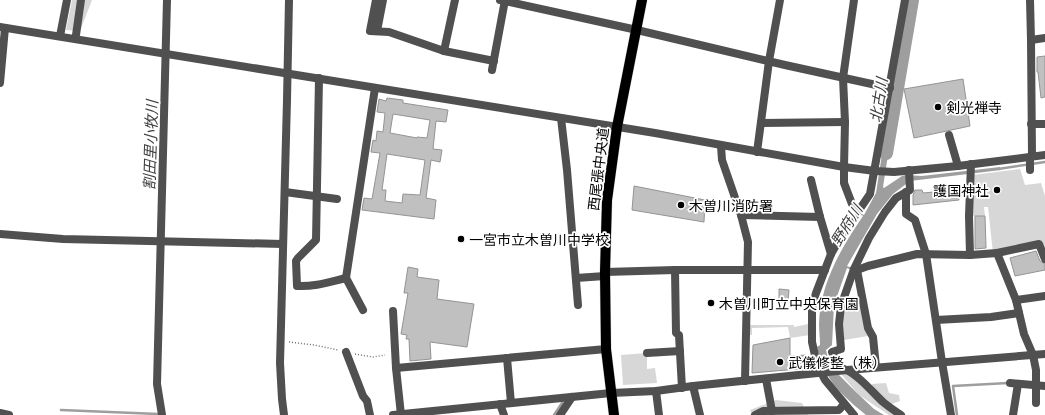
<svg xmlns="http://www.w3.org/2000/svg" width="1045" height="415" viewBox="0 0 1045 415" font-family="'Exo 2','Noto Sans JP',sans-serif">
	<rect width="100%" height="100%" fill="#fff"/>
	<g fill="#d7d7d7">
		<path d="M72,0H92L80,31L66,30Z"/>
		<path d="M1020,169L1025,185L1041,183L1045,196V259L1039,244L993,253L988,207H984L985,216H972L973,175Z"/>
		<path d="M864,302L868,336L844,340C842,329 839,314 845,305Z"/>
		<path d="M808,324L810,335L790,338L788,327L752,328V335H750V325H794V327Z"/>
		<path d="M647,353V369L655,368L657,383L623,385L621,355Z"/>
		<path d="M849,371L873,391L872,384L886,383L889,393L899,395L900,401L889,405L902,415H889L859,395L841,374Z"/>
		<path d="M776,400L802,403L808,415H752L750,410Z"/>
	</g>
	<path fill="#9e9e9e" d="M885,135L891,136L883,187L884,188L902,176L906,175L922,176L1000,167L1001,170L910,181L893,194L877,214L847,266L852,268L851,270L847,268L834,305L832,345L826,350L828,359L839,375L857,393L874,409L884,415H866C842,395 824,380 817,347L820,345C820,338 819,331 819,324C820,284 841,248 863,216L860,214V213L864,215L876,193Z"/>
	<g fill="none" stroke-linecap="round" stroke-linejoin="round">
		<g stroke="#9e9e9e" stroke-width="2.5">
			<path d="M998,169L1045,162"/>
			<path d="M61,410L158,414"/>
			<path d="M554,415L562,403"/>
			<path d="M957,415L953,386L1008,383"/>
		</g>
		<path stroke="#9e9e9e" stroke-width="14" d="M886,153L912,0"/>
	</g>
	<g fill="#c0c0c0" stroke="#949494" fill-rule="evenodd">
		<path d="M1045,56V97L1041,98L1038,72H1037V57Z"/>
		<path d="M963,79L970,126L914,138L904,89Z"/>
		<path d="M387,98L403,100V103L448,110L446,122L436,121L433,149L442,150L440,162L431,160L426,198L436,200L434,219L362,210L364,198L372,199L380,153L371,152L373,140L376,141L377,131L383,132L385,113L377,112L379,99L386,101ZM393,114L430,120L427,138L417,137V138L390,133ZM387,154L425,160L420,195L403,194L402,203L385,201L386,190H382Z"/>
		<path d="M634,186L705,200L704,222L632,210Z"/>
		<path d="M952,186L954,188H958L959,200L913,205V195L915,190H922L923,193L934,192L935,188Z"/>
		<path d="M975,216H985L986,248L975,249Z"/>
		<path d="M1036,251L1040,261L1045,264V270L1015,276L1010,258Z"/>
		<path d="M408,267L418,269L417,277L439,280L437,299L474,304L467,347L430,342L431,359L410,361L409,339H406L407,335L401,334L408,293H404Z"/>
		<path d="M779,289L789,290L788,302H779Z"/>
		<path d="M790,338V356L806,355L810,368L752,373L753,345Z"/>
	</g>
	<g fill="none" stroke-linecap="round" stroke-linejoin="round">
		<g stroke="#dbdbdb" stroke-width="11">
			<path id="major" d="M614,415L606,349L605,272L607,200L617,127L642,0"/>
		</g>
		<g stroke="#727272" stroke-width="1.5" stroke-dasharray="1 2" stroke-linecap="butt">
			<path d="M289,342L314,345L338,350"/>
			<path d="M355,354L373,357L385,355"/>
		</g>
		<g stroke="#505050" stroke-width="8">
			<path d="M376,0L370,31L389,32L444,51L494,61"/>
			<path d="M500,0L637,30L785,65L890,88"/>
			<path d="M854,0L843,78L845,122L844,167V183L852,204L858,211"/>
			<path d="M1030,0L1031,40L1032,156"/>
			<path d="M0,27L655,133L844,167L875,171L894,172L958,166L1045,155"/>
			<path d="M377,31L383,0"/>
			<path d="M76,35L81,0"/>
			<path d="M60,36L67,0"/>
			<path d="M1031,40L1045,38"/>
			<path d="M444,51L455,0"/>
			<path d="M492,70L505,0"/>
			<path d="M319,78L316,240L298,258L296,261L297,286C314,287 329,282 346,278"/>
			<path d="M0,83L5,28"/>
			<path d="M561,118L567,170L578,305"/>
			<path d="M761,123L845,122"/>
			<path d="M1031,124H1045"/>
			<path d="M949,135L958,166"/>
			<path d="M721,146L722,160L741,215L748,242L745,381"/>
			<path d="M757,152L769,61L780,0"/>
			<path d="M1030,157V170"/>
			<path d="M811,180L820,217L831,254"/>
			<path d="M285,192L337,199"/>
			<path d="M906,192V214L915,220L926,254L942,362L951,415"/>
			<path d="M741,215L820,217"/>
			<path d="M0,234L63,239L283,244"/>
			<path d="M997,253L1039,244L1045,259"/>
			<path d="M970,255L969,216L971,164"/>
			<path d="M854,269L857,270L868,266L917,254L970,255L997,253L1016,300L1024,334L1033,355L1036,370V403"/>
			<path d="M675,270L676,333L679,335L682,388"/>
			<path d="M857,270L868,328L873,337L876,367"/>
			<path d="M605,272L675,270H825"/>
			<path d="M576,278L605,276"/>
			<path d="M1016,300L1045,296"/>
			<path d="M363,310L346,278L375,88"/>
			<path d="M393,311L396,368L401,415"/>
			<path d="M936,320L991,317L1019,313"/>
			<path d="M346,352L363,396L367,401L370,415"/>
			<path d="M647,353L680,351"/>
			<path d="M507,358L511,403"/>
			<path d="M396,368L606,349"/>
			<path d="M766,379L772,411"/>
			<path d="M1010,383L1045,386"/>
			<path d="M693,386L700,415"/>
			<path d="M656,391L659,415"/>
			<path d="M500,404L504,415"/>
			<path d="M0,413L9,415"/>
			<path d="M162,415L157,384L167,0"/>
			<path d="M284,415L282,399L280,363L287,100L289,0"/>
			<path d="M393,415L611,393L656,391L693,386L847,370L1045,354"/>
			<path d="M560,415L572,397"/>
			<path d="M755,415L763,411L839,410L844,404"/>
			<path d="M854,415L825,380L817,364L812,342V309L816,293L831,254L842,235L870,194L905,0"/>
			<path d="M901,415C895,411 889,407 883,402C869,389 858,373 839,367L832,352L841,349L839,324L841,306L854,269L869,238L885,212L896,198L910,190L909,170"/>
			<path d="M1013,415L1018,384"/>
		</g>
		<use href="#major" stroke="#000" stroke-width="10"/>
	</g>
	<g fill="#000" stroke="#fff" stroke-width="1.5">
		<circle cx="938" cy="107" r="4"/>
		<circle cx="997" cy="190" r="4"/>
		<circle cx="681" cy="205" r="4"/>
		<circle cx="461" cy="239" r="4"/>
		<circle cx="711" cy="303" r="4"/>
		<circle cx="780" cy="362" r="4"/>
	</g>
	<g text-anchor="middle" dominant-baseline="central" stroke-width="3.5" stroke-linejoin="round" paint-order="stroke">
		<g font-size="14" fill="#000" stroke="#fff" text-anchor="start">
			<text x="946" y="107">剣光禅寺</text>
			<text x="989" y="190" text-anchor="end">護国神社</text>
			<text x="689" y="205">木曽川消防署</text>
			<text x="469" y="239">一宮市立木曽川中学校</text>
			<text x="719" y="303">木曽川町立中央保育園</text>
			<text x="788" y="362">武儀修整（株）</text>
		</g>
		<g font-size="14" fill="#000" stroke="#fff">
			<text transform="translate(598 169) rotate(-83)">西尾張中央道</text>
		</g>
		<g font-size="15" font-style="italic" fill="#3f3f3f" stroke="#fff">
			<text transform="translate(878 100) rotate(-81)">北古川</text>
			<text transform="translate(150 145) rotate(-88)">割田里小牧川</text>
			<text transform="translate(846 225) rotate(-58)">野府川</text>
		</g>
	</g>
</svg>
